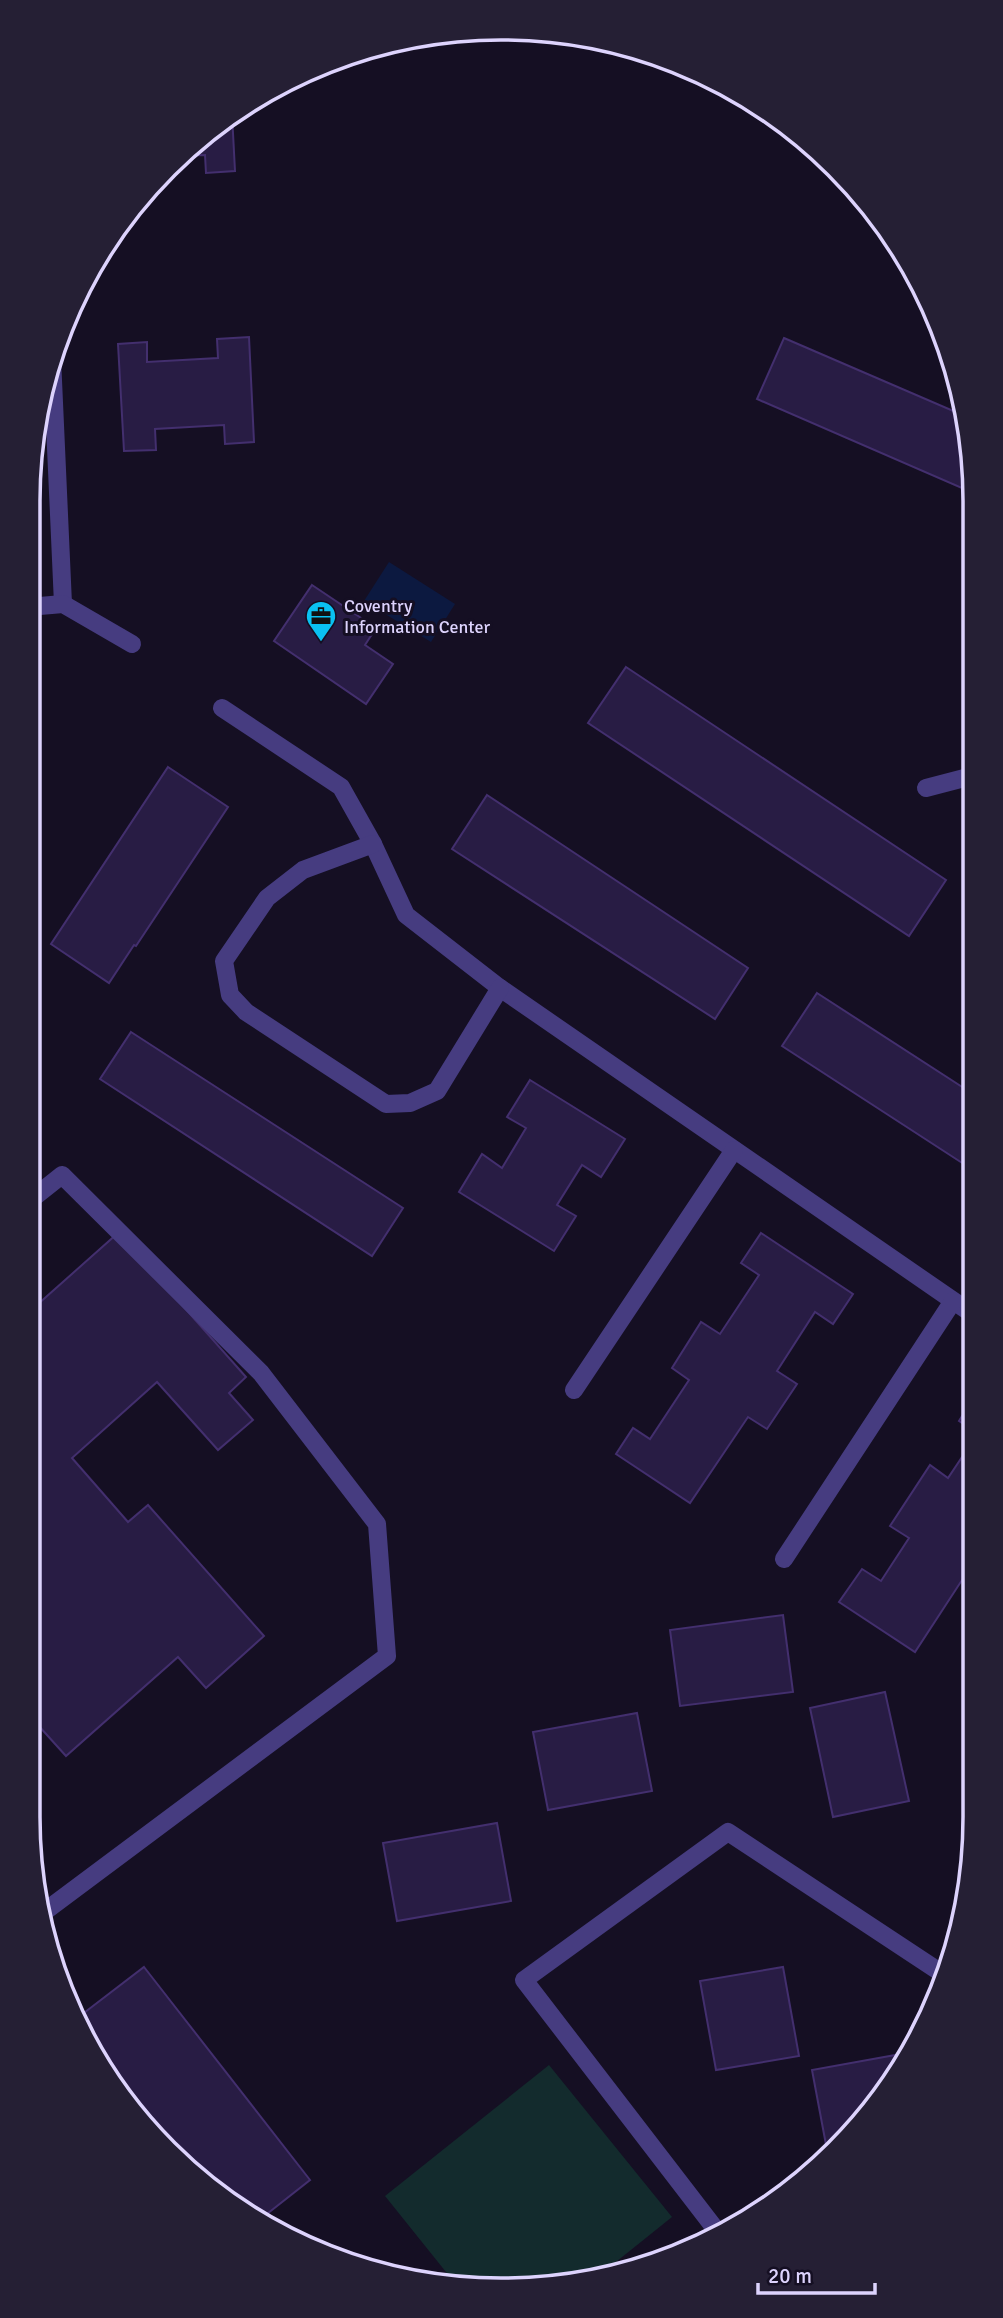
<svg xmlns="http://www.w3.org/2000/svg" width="1003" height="2318" viewBox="0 0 1003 2318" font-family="Signika,sans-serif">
	<rect width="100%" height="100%" fill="#150f23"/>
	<path fill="#132b2d" d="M549,2065L672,2217L596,2278L564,2286L454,2282L385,2196Z"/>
	<path fill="#0c1940" d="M389,562L455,604L431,642L364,601Z"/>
	<g fill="#281c44" stroke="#432f6e" stroke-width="2">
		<path d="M232,114L235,171L206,173L205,155L181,156L214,126Z"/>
		<path d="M249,337L254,442L225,444L224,425L155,429L156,450L124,451L118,344L147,342V362L218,358L217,339Z"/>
		<path d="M784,338L965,416L971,439V492L757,399Z"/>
		<path d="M312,585L376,628L365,645L393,664L366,704L274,641Z"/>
		<path d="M626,667L946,880L909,936L588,723Z"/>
		<path d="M168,767L228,807L136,946L134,945L109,983L51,944Z"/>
		<path d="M487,795L748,968L715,1019L452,849Z"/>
		<path d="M817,993L973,1094V1170L782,1046Z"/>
		<path d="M131,1032L403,1208L372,1256L100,1079Z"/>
		<path d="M530,1080L625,1139L601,1177L582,1165L557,1205L576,1216L554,1251L459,1192L482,1154L502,1168L526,1128L507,1117Z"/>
		<path d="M118,1233L246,1377L229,1393L253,1420L218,1450L157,1382L72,1458L128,1522L148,1505L264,1636L206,1688L178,1657L66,1756L28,1714V1313Z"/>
		<path d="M761,1233L853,1294L833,1324L815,1312L777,1371L797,1384L767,1429L748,1417L690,1503L616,1454L633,1428L650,1439L689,1380L672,1368L701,1322L720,1334L759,1275L741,1263Z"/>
		<path d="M974,1397V1431L959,1421Z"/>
		<path d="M974,1439V1583L964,1577L915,1652L839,1602L862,1569L881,1581L909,1538L890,1526L930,1465L948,1478Z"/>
		<path d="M783,1615L793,1692L680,1706L670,1630Z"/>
		<path d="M885,1692L909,1801L833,1817L810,1708Z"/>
		<path d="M637,1713L652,1791L548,1810L533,1732Z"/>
		<path d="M497,1823L511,1901L397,1921L383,1843Z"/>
		<path d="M144,1967L310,2180L258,2221L145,2128L91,2053L76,2019Z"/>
		<path d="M783,1967L799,2056L716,2070L700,1981Z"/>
		<path d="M912,2052L858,2128L833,2149L827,2150L812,2070Z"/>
	</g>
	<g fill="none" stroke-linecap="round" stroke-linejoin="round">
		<g stroke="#463c80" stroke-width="18">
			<path d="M52,358L63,604"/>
			<path d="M28,607L63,604L132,644"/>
			<path d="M222,708L341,787L373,844L406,915L500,988L974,1315"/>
			<path d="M926,788L972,776"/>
			<path d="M373,844L303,870L267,898L224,961L230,995L246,1012L386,1104L410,1103L437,1091L500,988"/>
			<path d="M28,1202L62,1175L261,1373L377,1524L387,1656L44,1912"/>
			<path d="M574,1390L734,1150"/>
			<path d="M784,1559L953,1301"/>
			<path d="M720,2235L524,1980L728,1832L946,1976"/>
		</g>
	</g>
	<defs>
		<g id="office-pin" transform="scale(1.575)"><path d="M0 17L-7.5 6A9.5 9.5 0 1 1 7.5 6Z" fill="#0ac1f2" stroke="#150f23"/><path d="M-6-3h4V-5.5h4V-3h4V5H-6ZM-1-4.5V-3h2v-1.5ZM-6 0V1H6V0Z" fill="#111"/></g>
	</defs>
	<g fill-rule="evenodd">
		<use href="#office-pin" x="321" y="616"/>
	</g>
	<g text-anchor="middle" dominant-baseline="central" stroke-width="6" stroke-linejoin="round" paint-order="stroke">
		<g font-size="18" fill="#ddd3fd" stroke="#150f23" text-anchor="start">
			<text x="344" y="606">Coventry<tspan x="344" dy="21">Information Center</tspan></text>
		</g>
	</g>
	<path d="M0 0H1003V2318H0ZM501 40H502A461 461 0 0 1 963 501V1817A461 461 0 0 1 502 2278H501A461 461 0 0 1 40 1817V501A461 461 0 0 1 501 40Z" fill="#251f34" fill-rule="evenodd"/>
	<path fill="none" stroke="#ddd3fd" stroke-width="3.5" d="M501 40H502A461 461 0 0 1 963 501V1817A461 461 0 0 1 502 2278H501A461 461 0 0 1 40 1817V501A461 461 0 0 1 501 40Z"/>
	<path d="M758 2283v10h117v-10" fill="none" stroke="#ddd3fd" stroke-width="3.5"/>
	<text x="768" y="2283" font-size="21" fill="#ddd3fd" stroke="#150f23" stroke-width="5" paint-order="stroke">20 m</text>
</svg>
